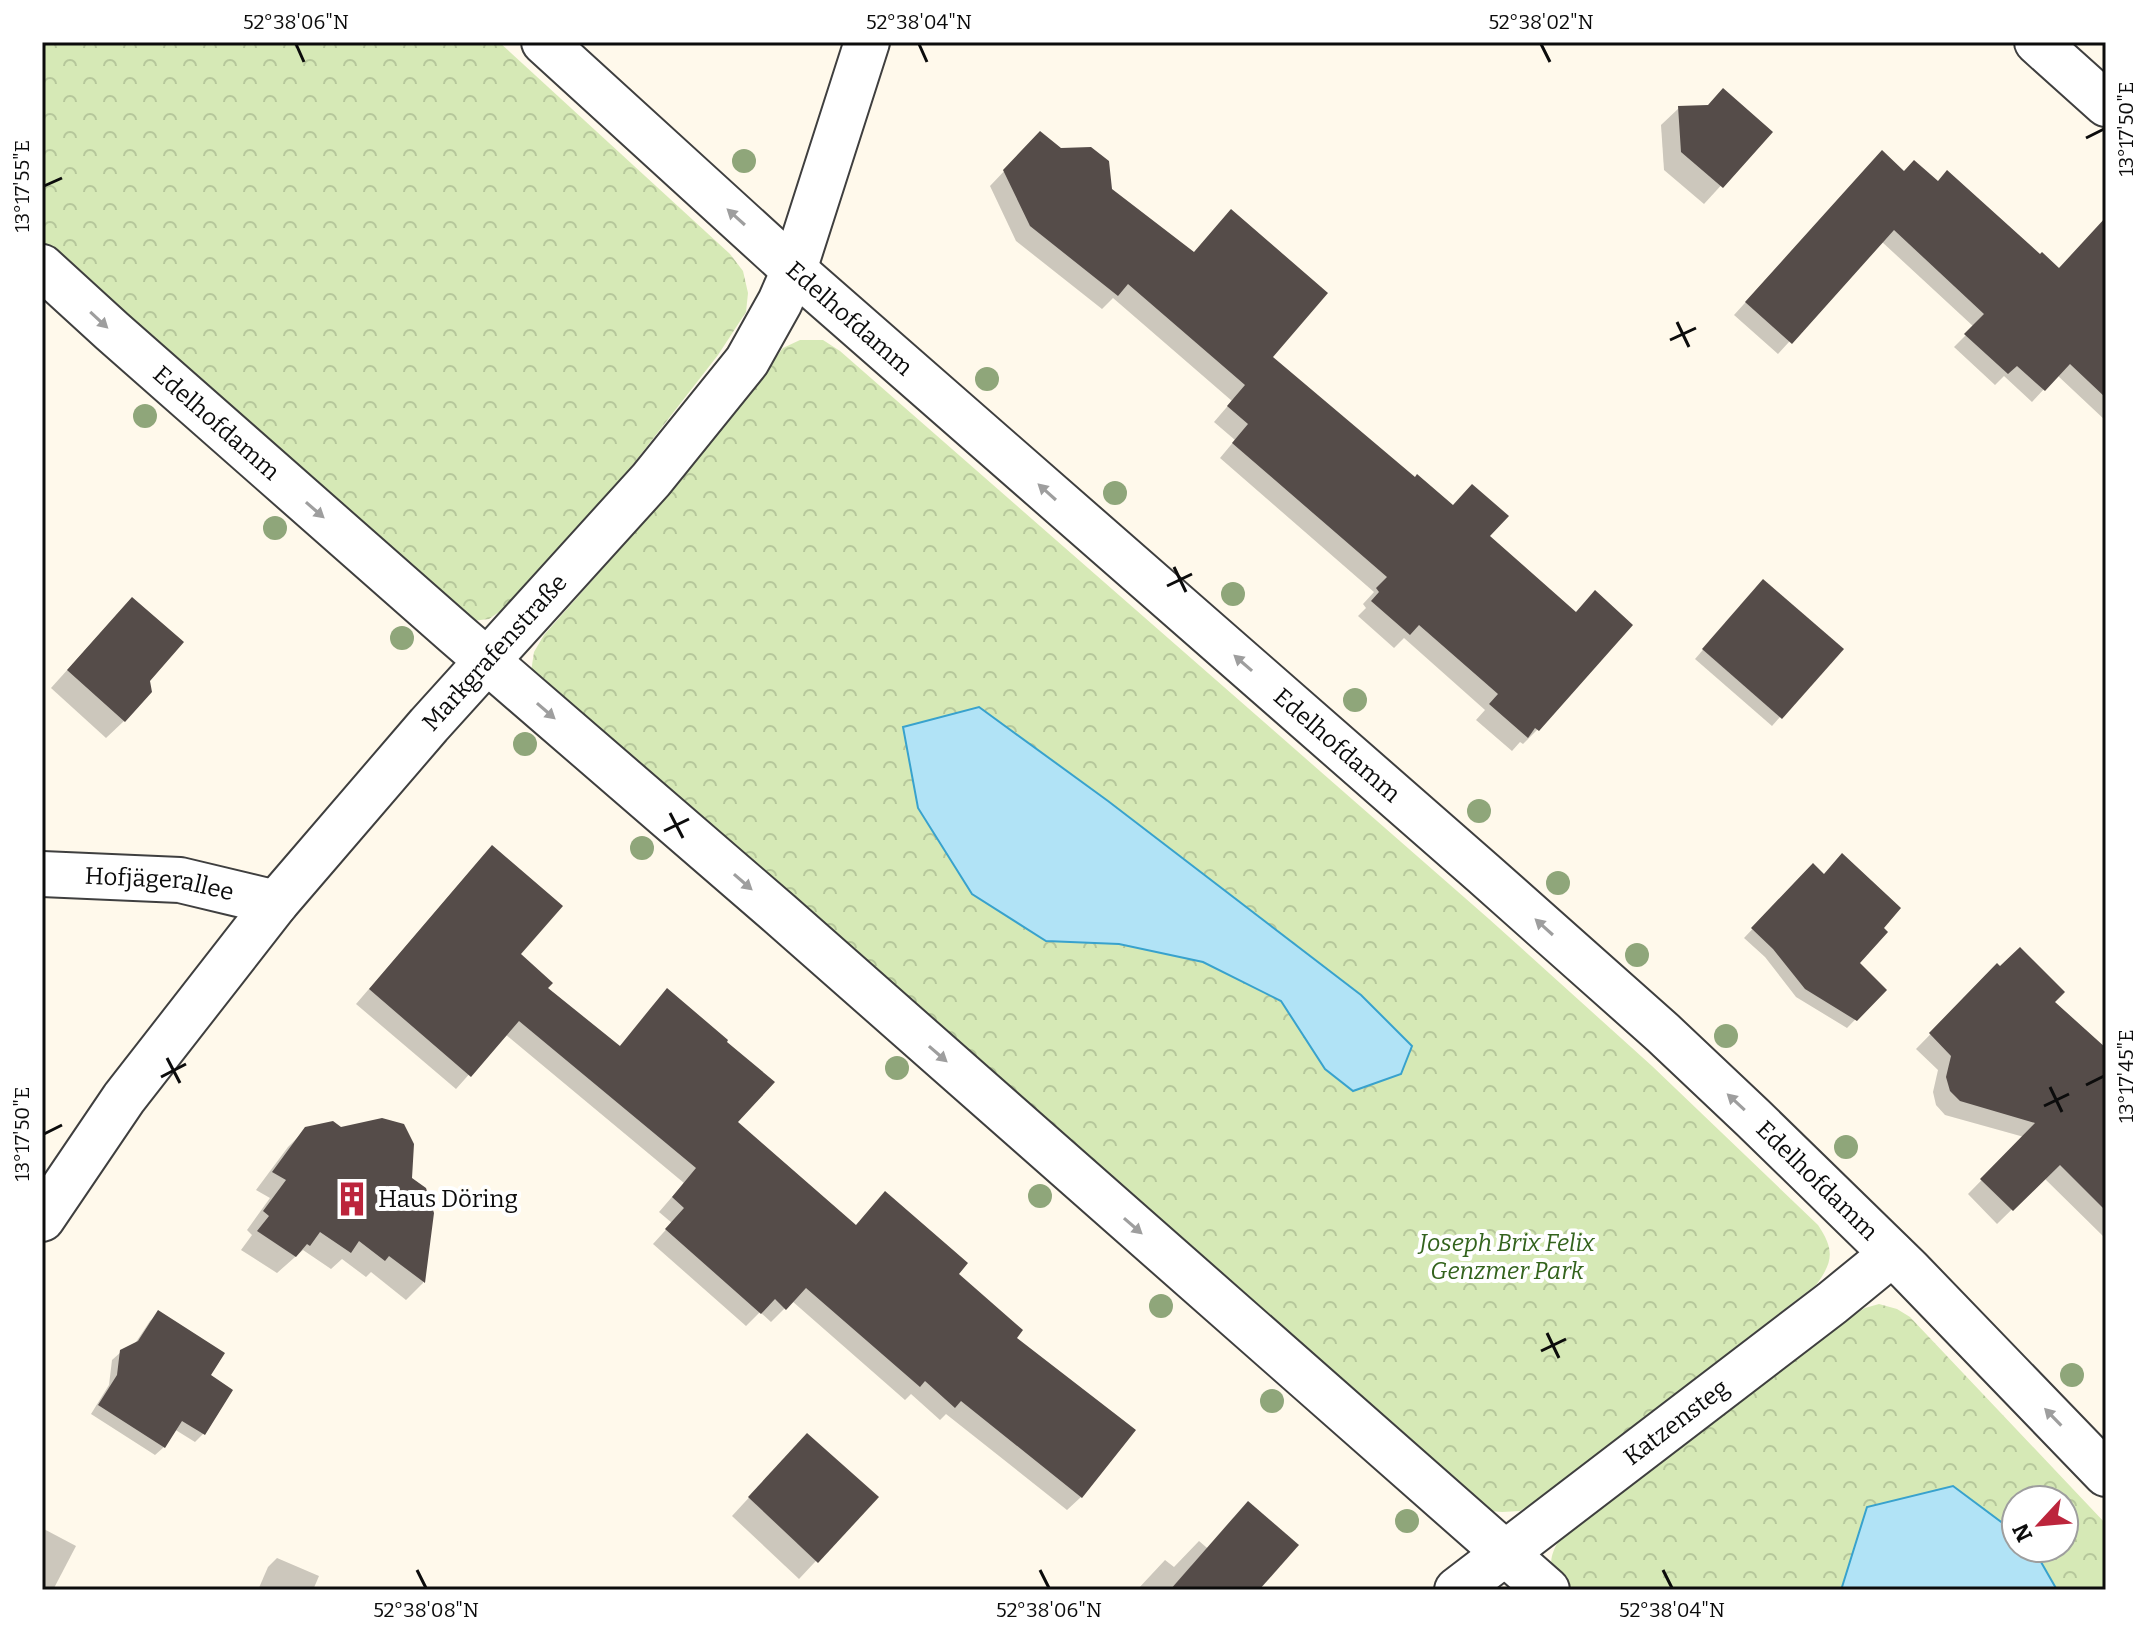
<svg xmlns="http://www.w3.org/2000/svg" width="2148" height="1632" viewBox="0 0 2148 1632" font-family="Bitter,serif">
	<defs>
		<pattern id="park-crowns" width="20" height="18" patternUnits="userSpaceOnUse" patternTransform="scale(2)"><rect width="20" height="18" fill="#d6e9b6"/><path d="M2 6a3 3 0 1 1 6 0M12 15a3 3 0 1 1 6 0" fill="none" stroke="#b6c79b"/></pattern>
	</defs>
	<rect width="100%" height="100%" fill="#fff9eb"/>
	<g fill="url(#park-crowns)" fill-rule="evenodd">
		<path d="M42,42H499L730,254L743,271L748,293L746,312L718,355L617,485L506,607L489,619L472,621L42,255Z"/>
		<path d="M800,340H823L840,351L1489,919L1652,1066L1818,1225C1834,1249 1834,1261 1816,1285L1537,1500L1520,1511L1502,1512L1479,1510L531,672L534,652L544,635L659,505L717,435L783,348ZM979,707L1108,801L1361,995L1412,1046L1325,1069L1281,1001L1203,962L1119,944L1046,941L904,727Z"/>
		<path d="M1879,1304L1897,1309L1910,1317L2106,1524V1590H2057L2033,1548H2064V1500H2016V1533L1953,1487L1867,1507L1842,1586L1844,1590H1571C1547,1571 1546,1561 1562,1535L1852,1316L1865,1308Z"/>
	</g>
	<g fill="#b1e3f6" stroke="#38a2cd" stroke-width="2">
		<path d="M979,707L1108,801L1361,995L1412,1046L1401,1074L1353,1091L1325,1069L1281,1001L1203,962L1119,944L1046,941L972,894L918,808L903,727Z"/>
		<path d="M1953,1486L2016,1533V1548H2033L2057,1590H1844L1842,1587L1867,1507Z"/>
	</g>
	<g fill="#0003">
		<path d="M1707,107L1770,132L1704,204L1664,170L1661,125L1679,108Z"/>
		<path d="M1026,148L1110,190L1270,357L1415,480L1487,537L1537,730L1523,744L1520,742L1512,751L1476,720L1485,710L1404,638L1394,648L1358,616L1366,608L1363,604L1374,592L1220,458L1235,440L1214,422L1232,401L1113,298L1102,309L1016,241L990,186Z"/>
		<path d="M1871,164L1937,183L2058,270L2106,266V421L2057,375L2032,402L2004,376L1995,385L1954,347L1974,327L1881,241L1778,354L1734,315Z"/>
		<path d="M1755,590L1841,649L1772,726L1695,659Z"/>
		<path d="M115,617L148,680L124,721L106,738L51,688Z"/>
		<path d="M479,861L518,955L546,988L619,1047L653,1005L667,991L735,1122L855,1227L956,1275L1014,1338L1081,1497L1067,1510L946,1414L940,1420L911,1394L905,1400L792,1301L771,1322L760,1312L746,1326L653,1244L672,1223L659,1212L684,1183L505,1034L456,1089L356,1004Z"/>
		<path d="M1813,865L1857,963L1884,990L1847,1028L1796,997L1765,957L1744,938Z"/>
		<path d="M1997,966L2052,1003L2106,1070V1239L2044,1178L1997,1224L1968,1194L2024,1137L1945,1115L1936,1105L1933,1092L1938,1070L1916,1049Z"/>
		<path d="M306,1129L410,1179L432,1213L423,1283L406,1300L371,1272L366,1277L342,1259L331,1269L303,1250L277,1273L241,1250L252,1235L247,1230L270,1198L256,1190L288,1147Z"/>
		<path d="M159,1313L209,1375L203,1434L195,1442L174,1429L164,1447L155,1455L91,1414L109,1385L112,1360L121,1352L134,1345L150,1321Z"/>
		<path d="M790,1453L876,1497L799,1579L732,1516Z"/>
		<path d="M42,1528L76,1546L53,1590H42Z"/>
		<path d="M1199,1541L1256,1590H1137L1165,1560L1174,1567Z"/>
		<path d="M277,1558L319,1576L313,1590H258L268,1567Z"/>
	</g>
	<g fill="#554c49">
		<path d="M1723,88L1773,132L1723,188L1681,152L1678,106L1708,105Z"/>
		<path d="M1040,131L1061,148L1091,147L1109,161L1112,189L1194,252L1231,209L1328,293L1273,357L1415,477L1417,474L1453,505L1472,484L1509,516L1490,536L1576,612L1595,590L1633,625L1539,731L1535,728L1528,738L1489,704L1498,694L1419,625L1410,635L1371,601L1379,592L1376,588L1387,577L1232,443L1248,424L1227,406L1245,385L1128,284L1118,296L1030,226L1003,170Z"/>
		<path d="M1882,150L1904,171L1914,160L1938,181L1947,170L2040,254L2042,252L2059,268L2106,217V398L2070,364L2045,391L2017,366L2008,374L1964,334L1984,314L1894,230L1792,344L1745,302Z"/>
		<path d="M1763,579L1844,649L1782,719L1702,649Z"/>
		<path d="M132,597L184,642L150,681L152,692L125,722L67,670Z"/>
		<path d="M492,845L563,906L521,954L553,983L548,988L620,1046L667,988L728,1040L727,1042L775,1082L738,1122L856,1225L885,1191L968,1263L959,1274L1023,1330L1017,1338L1136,1430L1082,1498L961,1401L955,1408L925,1381L920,1387L806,1288L786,1310L775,1299L761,1314L665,1229L684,1208L672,1197L696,1168L519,1021L471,1077L369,989Z"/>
		<path d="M1842,853L1901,908L1884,928L1888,932L1860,963L1887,990L1857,1021L1805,989L1773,949L1751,928L1813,863L1824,874Z"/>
		<path d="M2020,947L2065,992L2055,1002L2106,1048V1211L2060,1165L2013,1211L1980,1179L2035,1123L1960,1101L1950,1091L1946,1077L1951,1056L1929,1033L1997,963L2000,966Z"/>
		<path d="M382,1118L404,1124L414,1144L412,1178L426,1188L434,1213L425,1283L389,1256L385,1261L359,1241L351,1253L320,1232L310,1246L307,1244L296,1257L257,1231L269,1216L263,1211L286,1180L272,1172L305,1127L333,1121L341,1127Z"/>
		<path d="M158,1310L225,1353L211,1375L233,1390L205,1435L182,1421L165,1448L98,1405L117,1375L120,1350L138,1341Z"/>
		<path d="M807,1433L879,1497L818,1563L748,1497Z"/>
		<path d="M1248,1501L1299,1545L1259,1590H1170Z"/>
	</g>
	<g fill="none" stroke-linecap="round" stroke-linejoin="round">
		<g stroke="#3f3f3f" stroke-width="48">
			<g id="street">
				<path id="s1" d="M544,42L794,270L1483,873L1663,1033L1753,1118L1909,1270L2106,1474"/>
				<path d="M2037,42L2106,104"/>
				<path id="s2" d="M42,267L112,331L456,634L780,914L1547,1590"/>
				<path id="s3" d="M42,874L180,880L276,903"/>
				<path id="s4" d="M42,1219L124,1098L276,903L429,725L651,480L747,361L780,302L794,270L867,42"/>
				<path id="s5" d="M1457,1590L1832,1303L1892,1254"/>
			</g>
		</g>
		<use href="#street" stroke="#fff" stroke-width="44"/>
	</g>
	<g fill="#8fa67a">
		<circle cx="744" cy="161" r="12"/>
		<circle cx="987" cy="379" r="12"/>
		<circle cx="145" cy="416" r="12"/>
		<circle cx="1115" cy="493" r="12"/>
		<circle cx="275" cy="528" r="12"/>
		<circle cx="1233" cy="594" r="12"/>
		<circle cx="402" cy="638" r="12"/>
		<circle cx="1355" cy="700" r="12"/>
		<circle cx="525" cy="744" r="12"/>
		<circle cx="1479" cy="811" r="12"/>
		<circle cx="642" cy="848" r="12"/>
		<circle cx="1558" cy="883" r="12"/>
		<circle cx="1637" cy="955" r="12"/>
		<circle cx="1726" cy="1036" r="12"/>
		<circle cx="897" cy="1068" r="12"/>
		<circle cx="1846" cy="1147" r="12"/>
		<circle cx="1040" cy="1196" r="12"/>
		<circle cx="1161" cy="1306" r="12"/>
		<circle cx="2072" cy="1375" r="12"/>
		<circle cx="1272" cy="1401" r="12"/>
		<circle cx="1407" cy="1521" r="12"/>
	</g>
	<defs><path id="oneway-solid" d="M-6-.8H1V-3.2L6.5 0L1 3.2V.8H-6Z" transform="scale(2)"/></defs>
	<g fill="#9e9e9e">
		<use href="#oneway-solid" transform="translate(736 217) rotate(-138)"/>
		<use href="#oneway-solid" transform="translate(99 320) rotate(43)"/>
		<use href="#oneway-solid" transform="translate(1047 492) rotate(-138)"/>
		<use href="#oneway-solid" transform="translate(315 510) rotate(41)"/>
		<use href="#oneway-solid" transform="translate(1243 663) rotate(-139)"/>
		<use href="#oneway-solid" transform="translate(546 711) rotate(41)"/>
		<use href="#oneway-solid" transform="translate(743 882) rotate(41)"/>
		<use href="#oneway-solid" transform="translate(1544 927) rotate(-138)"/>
		<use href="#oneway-solid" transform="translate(938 1054) rotate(41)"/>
		<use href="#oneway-solid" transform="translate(1736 1102) rotate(-137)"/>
		<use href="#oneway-solid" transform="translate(1133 1226) rotate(41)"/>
		<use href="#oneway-solid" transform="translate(2053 1417) rotate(-134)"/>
	</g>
	<path fill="none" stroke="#0c0c0c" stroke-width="3" d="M296,44L304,62M919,44L927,62M1541,44L1550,62M2086,138L2104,129M44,186L62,178M1677,322L1689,347M1670,340L1696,328M1174,567L1186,592M1167,586L1192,574M670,813L683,838M664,831L689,819M167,1058L180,1083M161,1077L186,1064M2086,1085L2104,1076M2050,1087L2062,1112M2044,1106L2069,1094M44,1134L62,1125M1547,1333L1559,1358M1541,1351L1566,1339M417,1570L426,1588M1040,1570L1049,1588M1663,1570L1672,1588"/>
	<defs>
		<g id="building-bare" transform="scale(2.76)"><path d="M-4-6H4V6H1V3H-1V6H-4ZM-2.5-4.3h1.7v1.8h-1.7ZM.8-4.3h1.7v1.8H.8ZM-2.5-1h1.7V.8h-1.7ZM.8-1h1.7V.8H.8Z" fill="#bc253c" stroke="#fff" stroke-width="2.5" paint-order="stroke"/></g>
	</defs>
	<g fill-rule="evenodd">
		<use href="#building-bare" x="352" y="1199"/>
	</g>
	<g text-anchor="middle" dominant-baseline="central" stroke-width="8" stroke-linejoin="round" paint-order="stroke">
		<g font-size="24" fill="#0c0c0c" stroke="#fff">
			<text stroke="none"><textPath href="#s1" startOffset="412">Edelhofdamm</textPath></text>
			<text stroke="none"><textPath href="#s2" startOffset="234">Edelhofdamm</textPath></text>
			<text stroke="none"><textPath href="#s4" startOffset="726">Markgrafenstraße</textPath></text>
			<text stroke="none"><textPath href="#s1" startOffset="1060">Edelhofdamm</textPath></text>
			<text stroke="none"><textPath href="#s3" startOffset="118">Hofjägerallee</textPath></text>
			<text stroke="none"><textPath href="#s1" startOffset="1708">Edelhofdamm</textPath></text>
			<text stroke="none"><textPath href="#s5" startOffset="276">Katzensteg</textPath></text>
		</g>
		<g font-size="24" fill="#0c0c0c" stroke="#fff" text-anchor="start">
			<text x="378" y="1199">Haus Döring</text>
		</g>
		<g font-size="24" font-style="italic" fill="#33631d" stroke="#fff">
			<text x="1507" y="1243">Joseph Brix Felix<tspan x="1507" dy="28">Genzmer Park</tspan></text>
		</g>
	</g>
	<rect width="2148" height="1632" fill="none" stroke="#ffffff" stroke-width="88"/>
	<g transform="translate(2040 1524) rotate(244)"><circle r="38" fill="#ffffff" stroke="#9e9e9e" stroke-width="2"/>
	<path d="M0-6L14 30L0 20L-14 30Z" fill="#bc253c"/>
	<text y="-12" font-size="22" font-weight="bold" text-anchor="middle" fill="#0c0c0c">N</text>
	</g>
	<rect x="44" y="44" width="2060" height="1544" fill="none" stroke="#0c0c0c" stroke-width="3"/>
	<g font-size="20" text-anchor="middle" fill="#0c0c0c">
		<text x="296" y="29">52°38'06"N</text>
		<text x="919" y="29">52°38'04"N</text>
		<text x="1541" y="29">52°38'02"N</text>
		<text transform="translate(2126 129) rotate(-90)" y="7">13°17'50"E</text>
		<text transform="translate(22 186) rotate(-90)" y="7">13°17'55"E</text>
		<text transform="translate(2126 1076) rotate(-90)" y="7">13°17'45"E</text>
		<text transform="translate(22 1134) rotate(-90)" y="7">13°17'50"E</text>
		<text x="426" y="1617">52°38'08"N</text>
		<text x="1049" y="1617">52°38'06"N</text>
		<text x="1672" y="1617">52°38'04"N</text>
	</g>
</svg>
